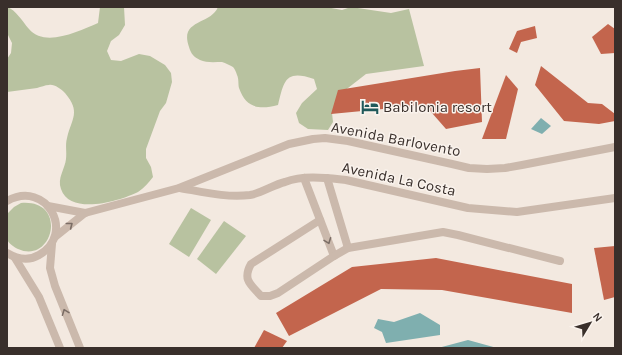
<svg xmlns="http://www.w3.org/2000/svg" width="622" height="355" viewBox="0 0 622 355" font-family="Karla,sans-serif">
	<rect width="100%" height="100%" fill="#f3e9e0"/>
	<g fill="#b8c2a0">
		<path d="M7,7C16,10 22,21 29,29C45,48 79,31 98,23L100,7H124L125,25L119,35L111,41L107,51L111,60L121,61L139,54L150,56L165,65L171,73L172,82L166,103L160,111L146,149V158L151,167L153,177C149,182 144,188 138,192C120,201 70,216 61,189C57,178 65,169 66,159C67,152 65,145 67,138C72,118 81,112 65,93C61,89 54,84 49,85C45,85 41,87 37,88C27,89 17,91 7,92V59L11,53L12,43L7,33Z"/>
		<path d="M218,7H326L342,10L351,7L391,13L409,9L424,66L366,74L339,95L332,113L333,122L328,130L308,129L299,123L296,113L302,103L317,89L314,79C285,69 284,81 278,105C259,110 246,108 239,88C238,84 239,79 237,75C236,72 235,69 233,67C229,65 226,63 222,62C215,62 206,63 200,60C194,57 191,54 189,47C179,19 211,25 218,7Z"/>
		<path d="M21,203C69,199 53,265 18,249C14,247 8,243 7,239C5,231 7,222 7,214L14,207Z"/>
		<path d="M191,208L211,220L189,257L169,244Z"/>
		<path d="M224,221L246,236L216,274L197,259Z"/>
	</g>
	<g fill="#7fafaf">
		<path d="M541,118L551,126L542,134L531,129Z"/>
		<path d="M420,313L440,325V335L386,343L382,332L374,328L378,319L394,322Z"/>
		<path d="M468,340L497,348H438Z"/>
	</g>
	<g fill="#c3654d">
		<path d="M608,24L615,29V53L601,54L592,37Z"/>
		<path d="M535,26L537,38L521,42L517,53L509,49L517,31Z"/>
		<path d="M541,66L588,103L602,104L615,114V121L599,124L564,121L535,85Z"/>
		<path d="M480,68L482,122L446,129L425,105L331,114L338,90L455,71Z"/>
		<path d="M506,75L518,89L506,139H482Z"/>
		<path d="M615,246V297L604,300L594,248Z"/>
		<path d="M436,258L572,284V313L442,290L381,289L289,336L276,313L352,267Z"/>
		<path d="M264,330L287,341L282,348H254Z"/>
	</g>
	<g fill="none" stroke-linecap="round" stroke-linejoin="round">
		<g stroke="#cbb9ac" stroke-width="8">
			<path d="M304,178L334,256"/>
			<path d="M327,178L348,248"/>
			<path d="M180,188C203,192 227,198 250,195C262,193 273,185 285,182C304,175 326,178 346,180L468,208L517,212L615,198"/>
			<path d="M7,201C47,179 76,234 39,255C29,261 17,259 7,253"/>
			<path d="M48,206L85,213"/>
			<path d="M320,220L251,264C242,280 251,285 261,296H270L278,293L334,256L348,248L443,232L458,235L560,261"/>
			<path d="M55,237L85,213L179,188L289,144L313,139L325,138L348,141L452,164L469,168L487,169L505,168L522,165L615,147"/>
			<path d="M52,244L50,268L55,286L80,348"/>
			<path d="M15,258L39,297L60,348"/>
		</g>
	</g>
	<defs><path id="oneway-chevron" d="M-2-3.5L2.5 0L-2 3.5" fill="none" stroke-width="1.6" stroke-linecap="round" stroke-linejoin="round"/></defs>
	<g stroke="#7b6d65">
		<use href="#oneway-chevron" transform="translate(70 225) rotate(-38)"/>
		<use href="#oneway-chevron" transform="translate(328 241) rotate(69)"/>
		<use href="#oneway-chevron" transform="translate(65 312) rotate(-111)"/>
	</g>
	<defs>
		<g id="hotel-bare" transform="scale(1.38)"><path d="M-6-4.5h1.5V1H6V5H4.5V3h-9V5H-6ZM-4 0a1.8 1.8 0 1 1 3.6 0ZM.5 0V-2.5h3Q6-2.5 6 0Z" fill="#20595a" stroke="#faf3ed" stroke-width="2.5" paint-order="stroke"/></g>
	</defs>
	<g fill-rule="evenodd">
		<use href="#hotel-bare" x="370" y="107"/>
	</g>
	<g text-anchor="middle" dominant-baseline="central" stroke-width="3" stroke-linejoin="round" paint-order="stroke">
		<g font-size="15" fill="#392f2b" stroke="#faf3ed" text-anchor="start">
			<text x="383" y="107">Babilonia resort</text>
		</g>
		<g font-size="15" fill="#392f2b" stroke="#faf3ed">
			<text transform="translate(396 139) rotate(11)">Avenida Barlovento</text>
			<text transform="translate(399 179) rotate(12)">Avenida La Costa</text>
		</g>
	</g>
	<rect width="622" height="355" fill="none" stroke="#392f2b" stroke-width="16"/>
	<g transform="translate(590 323) rotate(52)" stroke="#faf3ed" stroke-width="3" paint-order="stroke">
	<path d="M0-3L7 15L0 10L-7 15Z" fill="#392f2b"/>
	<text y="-6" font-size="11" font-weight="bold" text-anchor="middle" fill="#392f2b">N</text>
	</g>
</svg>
